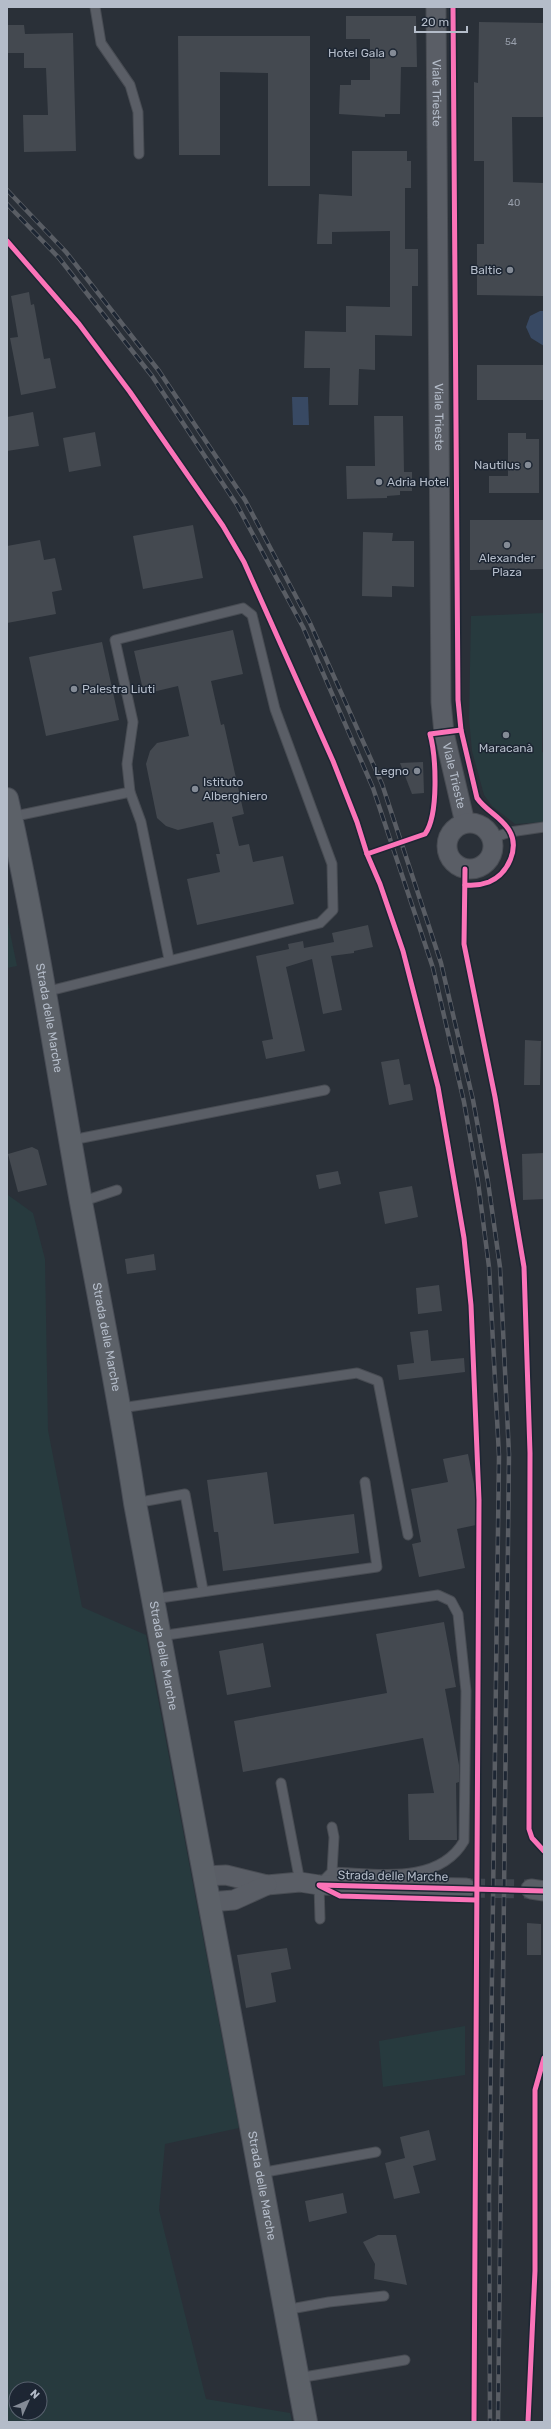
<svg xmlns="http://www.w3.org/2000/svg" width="551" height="2429" viewBox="0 0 551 2429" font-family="Rubik,sans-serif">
	<rect width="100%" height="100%" fill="#2a3038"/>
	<g fill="#273a3e" fill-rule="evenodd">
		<path d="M544,613L542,752L544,753V822L515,824L492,806L484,795L472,751L469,719L471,616Z"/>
		<path d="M7,918L17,966L7,968Z"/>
		<path d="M7,1192L8,1195L33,1213L45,1259L48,1430L82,1607L146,1635L239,2128L165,2144L159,2210L206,2399L290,2413L292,2422H7ZM16,2389H40V2413H16Z"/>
		<path d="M465,2026V2075L383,2087L379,2041Z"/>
	</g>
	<g fill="#384963">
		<path d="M540,311H544V346L531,338L526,327L530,316Z"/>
		<path d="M292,397H308L309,425H293Z"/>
	</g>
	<g fill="#444950">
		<path d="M346,16H416L417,67H401L400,114H385V117L339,114L340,85H351V80H370V39H346Z"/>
		<path d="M479,22L544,23V117H512L513,182L544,183V296L477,295V244H484V161H474V82L478,83Z"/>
		<path d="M7,25H24L25,34L73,33L76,151L24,152L23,115H48L46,68H24V53H7Z"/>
		<path d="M178,36H310V186H268V73L220,72V155H179Z"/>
		<path d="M352,151H407V161H411V188H405V249H418V286H412V336L375,335V370L359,369L358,405H329L330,368H304L305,331L346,332V306L390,307V231L332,232V244H317L319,194L352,196Z"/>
		<path d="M29,292L31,305L34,304L44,359L50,358L56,388L21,395L10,338L18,337L11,296Z"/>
		<rect x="477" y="365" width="67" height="35"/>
		<path d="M33,412L39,446L7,451V417Z"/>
		<path d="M374,416H403L404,472H412V491H400V495L387,496V498L347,499L346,466H375Z"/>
		<path d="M95,432L101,466L69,472L63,438Z"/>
		<path d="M508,433H526V439H539V493H489V476H508Z"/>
		<path d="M470,520H544V569L470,570Z"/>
		<path d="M193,525L203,578L143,589L133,536Z"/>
		<path d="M363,532L393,533L392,541H414V587L392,586V597L362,596Z"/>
		<path d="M40,540L44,560L55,558L62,590L52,592L56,614L7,623V546Z"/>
		<path d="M233,630L243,674L211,681L221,725L224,724L244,814L232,817L239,846L249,844L253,862L283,856L294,904L197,925L187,879L220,872L216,854H220L213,822L178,830L166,826L157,818L146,764L150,751L157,743L189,736L178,686L144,694L134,651Z"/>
		<path d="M102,642L119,720L46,736L29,657Z"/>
		<path d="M423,762L424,793L412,794L400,763Z"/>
		<path d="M368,925L373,947L354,951V953L331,956L342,1010L323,1014L312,959L286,967L305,1051L266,1059L262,1041L273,1039L256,956L289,949L288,944L303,941L304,948L334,942L332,933Z"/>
		<path d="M525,1040L541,1041L540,1085H524Z"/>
		<path d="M399,1059L404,1085L410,1084L413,1100L389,1105L381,1062Z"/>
		<path d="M32,1147L38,1150L47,1185L18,1192L8,1154Z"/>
		<path d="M544,1153V1199L523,1200L522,1154Z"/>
		<path d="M338,1171L341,1184L319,1189L316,1175Z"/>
		<path d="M412,1186L418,1217L385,1224L379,1192Z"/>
		<path d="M154,1254L156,1270L127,1274L125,1259Z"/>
		<path d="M439,1285L442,1311L418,1314L416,1288Z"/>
		<path d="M428,1330L431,1361L464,1358L465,1372L399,1380L397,1365L414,1363L410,1332Z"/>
		<path d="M468,1454L476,1494V1525L457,1529L465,1568L419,1577L412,1544L421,1542L411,1489L448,1482L443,1459Z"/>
		<path d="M267,1472L274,1524L354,1514L359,1553L223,1571L218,1532H214L207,1480Z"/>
		<path d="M444,1622L456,1687L445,1689L459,1765V1782L456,1783L457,1840H409L408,1794L434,1793L423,1738L243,1772L234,1721L387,1693L376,1634Z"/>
		<path d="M263,1643L271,1687L227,1695L219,1651Z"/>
		<path d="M527,1923L541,1924V1955H527Z"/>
		<path d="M287,1948L291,1969L271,1973L276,2002L246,2008L237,1955Z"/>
		<path d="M429,2130L436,2160L413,2166L420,2193L394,2199L385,2163L405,2158L400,2137Z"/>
		<path d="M343,2193L347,2213L309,2222L305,2201Z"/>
		<path d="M378,2235H396L407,2285L374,2279L375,2264L363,2242Z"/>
	</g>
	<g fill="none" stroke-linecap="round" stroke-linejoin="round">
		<path stroke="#3f454e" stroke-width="19" stroke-dasharray="19 10" stroke-linecap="butt" d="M466,1888L531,1889"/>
		<g stroke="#484c53" stroke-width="11">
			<g id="lane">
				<path d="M95,7L101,43L130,85L138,112L139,154"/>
				<path d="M11,817L130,792"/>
				<path d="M492,838L510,832L544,827"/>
				<path d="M45,992L320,923L333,910L332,864L275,709L252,615L243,608L115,640L133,722L127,764L130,792L141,822L169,959"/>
				<path d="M72,1140L325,1090"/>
				<path d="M81,1202L117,1190"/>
				<path d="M121,1408L357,1373L378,1381L408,1535"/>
				<path d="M135,1503L185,1494L203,1590"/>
				<path d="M153,1599L377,1567L365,1482"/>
				<path d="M160,1636L438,1595L451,1601L458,1614L466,1691L464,1841C438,1886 375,1873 332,1872"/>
				<path d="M281,1783L300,1882"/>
				<path d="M320,1919L319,1885L332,1872L334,1837L332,1827"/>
				<path d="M260,2173L376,2152"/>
				<path d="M285,2310L329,2302L384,2296"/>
				<path d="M298,2378L405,2360"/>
			</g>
		</g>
		<g stroke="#484c53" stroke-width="21">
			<g id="street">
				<path id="s1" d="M436,7L441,702L444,733L465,823"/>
				<circle cx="470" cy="846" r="23"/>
				<path d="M204,1876L226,1875L267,1885L300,1882L319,1885L466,1888"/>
				<path d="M531,1889L544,1891"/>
				<path d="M209,1902L234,1900L267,1885"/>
			</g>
		</g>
		<g stroke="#484c55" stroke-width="24">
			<g id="primary">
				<path id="s2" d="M7,799C37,932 57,1068 81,1202C100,1303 120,1402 135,1503L306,2422"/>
			</g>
		</g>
		<use href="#lane" stroke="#5a5e66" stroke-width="9"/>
		<use href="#street" stroke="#5a5e66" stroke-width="19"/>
		<use href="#primary" stroke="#5c6168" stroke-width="22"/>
		<g stroke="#595d64" stroke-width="4.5">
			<g id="rail">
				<path d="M7,190L66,252L159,371L245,500L310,623L382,784L441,963L473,1100L488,1182L500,1267L509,1454L498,2422"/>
				<path d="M7,204L59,258L152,376L237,505L303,627L373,788L433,968L464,1102L478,1182L489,1267L499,1456L489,2195L490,2422"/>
			</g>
		</g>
		<use href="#rail" stroke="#1d2633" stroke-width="3" stroke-dasharray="9" stroke-linecap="butt"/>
		<g stroke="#1d2633" stroke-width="8">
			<g id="cycleway">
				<path d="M453,7L458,700L461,730L477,798C486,811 500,816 509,830C520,848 508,874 489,882C481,885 474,886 465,885"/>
				<path d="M7,241L79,324L130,392L223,526L244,562L333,761L357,822L367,854L380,884L403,951L438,1087L464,1238L471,1305L479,1500L474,2422"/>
				<path d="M367,854L425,834C439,815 436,756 430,734L461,730"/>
				<path d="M465,869L464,944L495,1097L524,1267L530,1453L529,1829L532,1838L544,1851"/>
				<path d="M319,1885L544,1891"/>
				<path d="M320,1886L340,1896L476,1900"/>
				<path d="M528,2422L535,2271V2090L544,2058"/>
			</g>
		</g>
		<use href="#cycleway" stroke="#fb73b8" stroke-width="5"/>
	</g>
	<g fill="#848b96" stroke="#1d2633" stroke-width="1.5">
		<circle cx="393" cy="53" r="4"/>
		<circle cx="510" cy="270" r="4"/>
		<circle cx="528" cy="465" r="4"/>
		<circle cx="379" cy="482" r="4"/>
		<circle cx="507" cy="545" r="4"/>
		<circle cx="74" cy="689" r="4"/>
		<circle cx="506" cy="735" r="4"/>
		<circle cx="417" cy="771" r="4"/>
		<circle cx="195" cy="789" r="4"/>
	</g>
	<g text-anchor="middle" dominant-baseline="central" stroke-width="3" stroke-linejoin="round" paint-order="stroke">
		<g font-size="10" fill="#989fab">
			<text x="511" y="42">54</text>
			<text x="514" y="203">40</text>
		</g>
		<g font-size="12" fill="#b4bcc9" stroke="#1d2633" text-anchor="end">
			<text x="385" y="53">Hotel Gala</text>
			<text x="502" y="270">Baltic</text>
			<text x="520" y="465">Nautilus</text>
			<text x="387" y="482" text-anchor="start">Adria Hotel</text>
			<text x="507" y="558" text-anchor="middle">Alexander<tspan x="507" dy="14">Plaza</tspan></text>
			<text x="82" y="689" text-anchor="start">Palestra Liuti</text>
			<text x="506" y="748" text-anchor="middle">Maracanà</text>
			<text x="409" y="771">Legno</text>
			<text x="203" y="782" text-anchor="start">Istituto<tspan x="203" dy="14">Alberghiero</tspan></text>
		</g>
		<g font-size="12" fill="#b4bcc9" stroke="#1d2633">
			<text stroke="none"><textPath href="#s1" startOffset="86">Viale Trieste</textPath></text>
			<text stroke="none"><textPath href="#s1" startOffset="410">Viale Trieste</textPath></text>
			<text stroke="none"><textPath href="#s1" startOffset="770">Viale Trieste</textPath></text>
			<text stroke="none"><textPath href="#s2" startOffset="223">Strada delle Marche</textPath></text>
			<text stroke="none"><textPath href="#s2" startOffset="547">Strada delle Marche</textPath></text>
			<text stroke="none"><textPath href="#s2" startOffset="871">Strada delle Marche</textPath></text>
			<text transform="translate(393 1876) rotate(1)">Strada delle Marche</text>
			<text stroke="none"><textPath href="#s2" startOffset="1410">Strada delle Marche</textPath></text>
		</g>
	</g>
	<rect width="551" height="2429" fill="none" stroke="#b4bcc9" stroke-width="16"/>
	<g transform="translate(28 2401) rotate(45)"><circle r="19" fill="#1d2633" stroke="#59626f"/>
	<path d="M0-3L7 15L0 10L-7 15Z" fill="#848b96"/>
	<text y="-6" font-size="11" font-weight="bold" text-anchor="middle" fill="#b4bcc9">N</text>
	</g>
	<path d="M415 26v6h52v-6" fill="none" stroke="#b4bcc9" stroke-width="2"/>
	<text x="421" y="26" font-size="12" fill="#b4bcc9" stroke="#1d2633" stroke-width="3" paint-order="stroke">20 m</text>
</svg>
